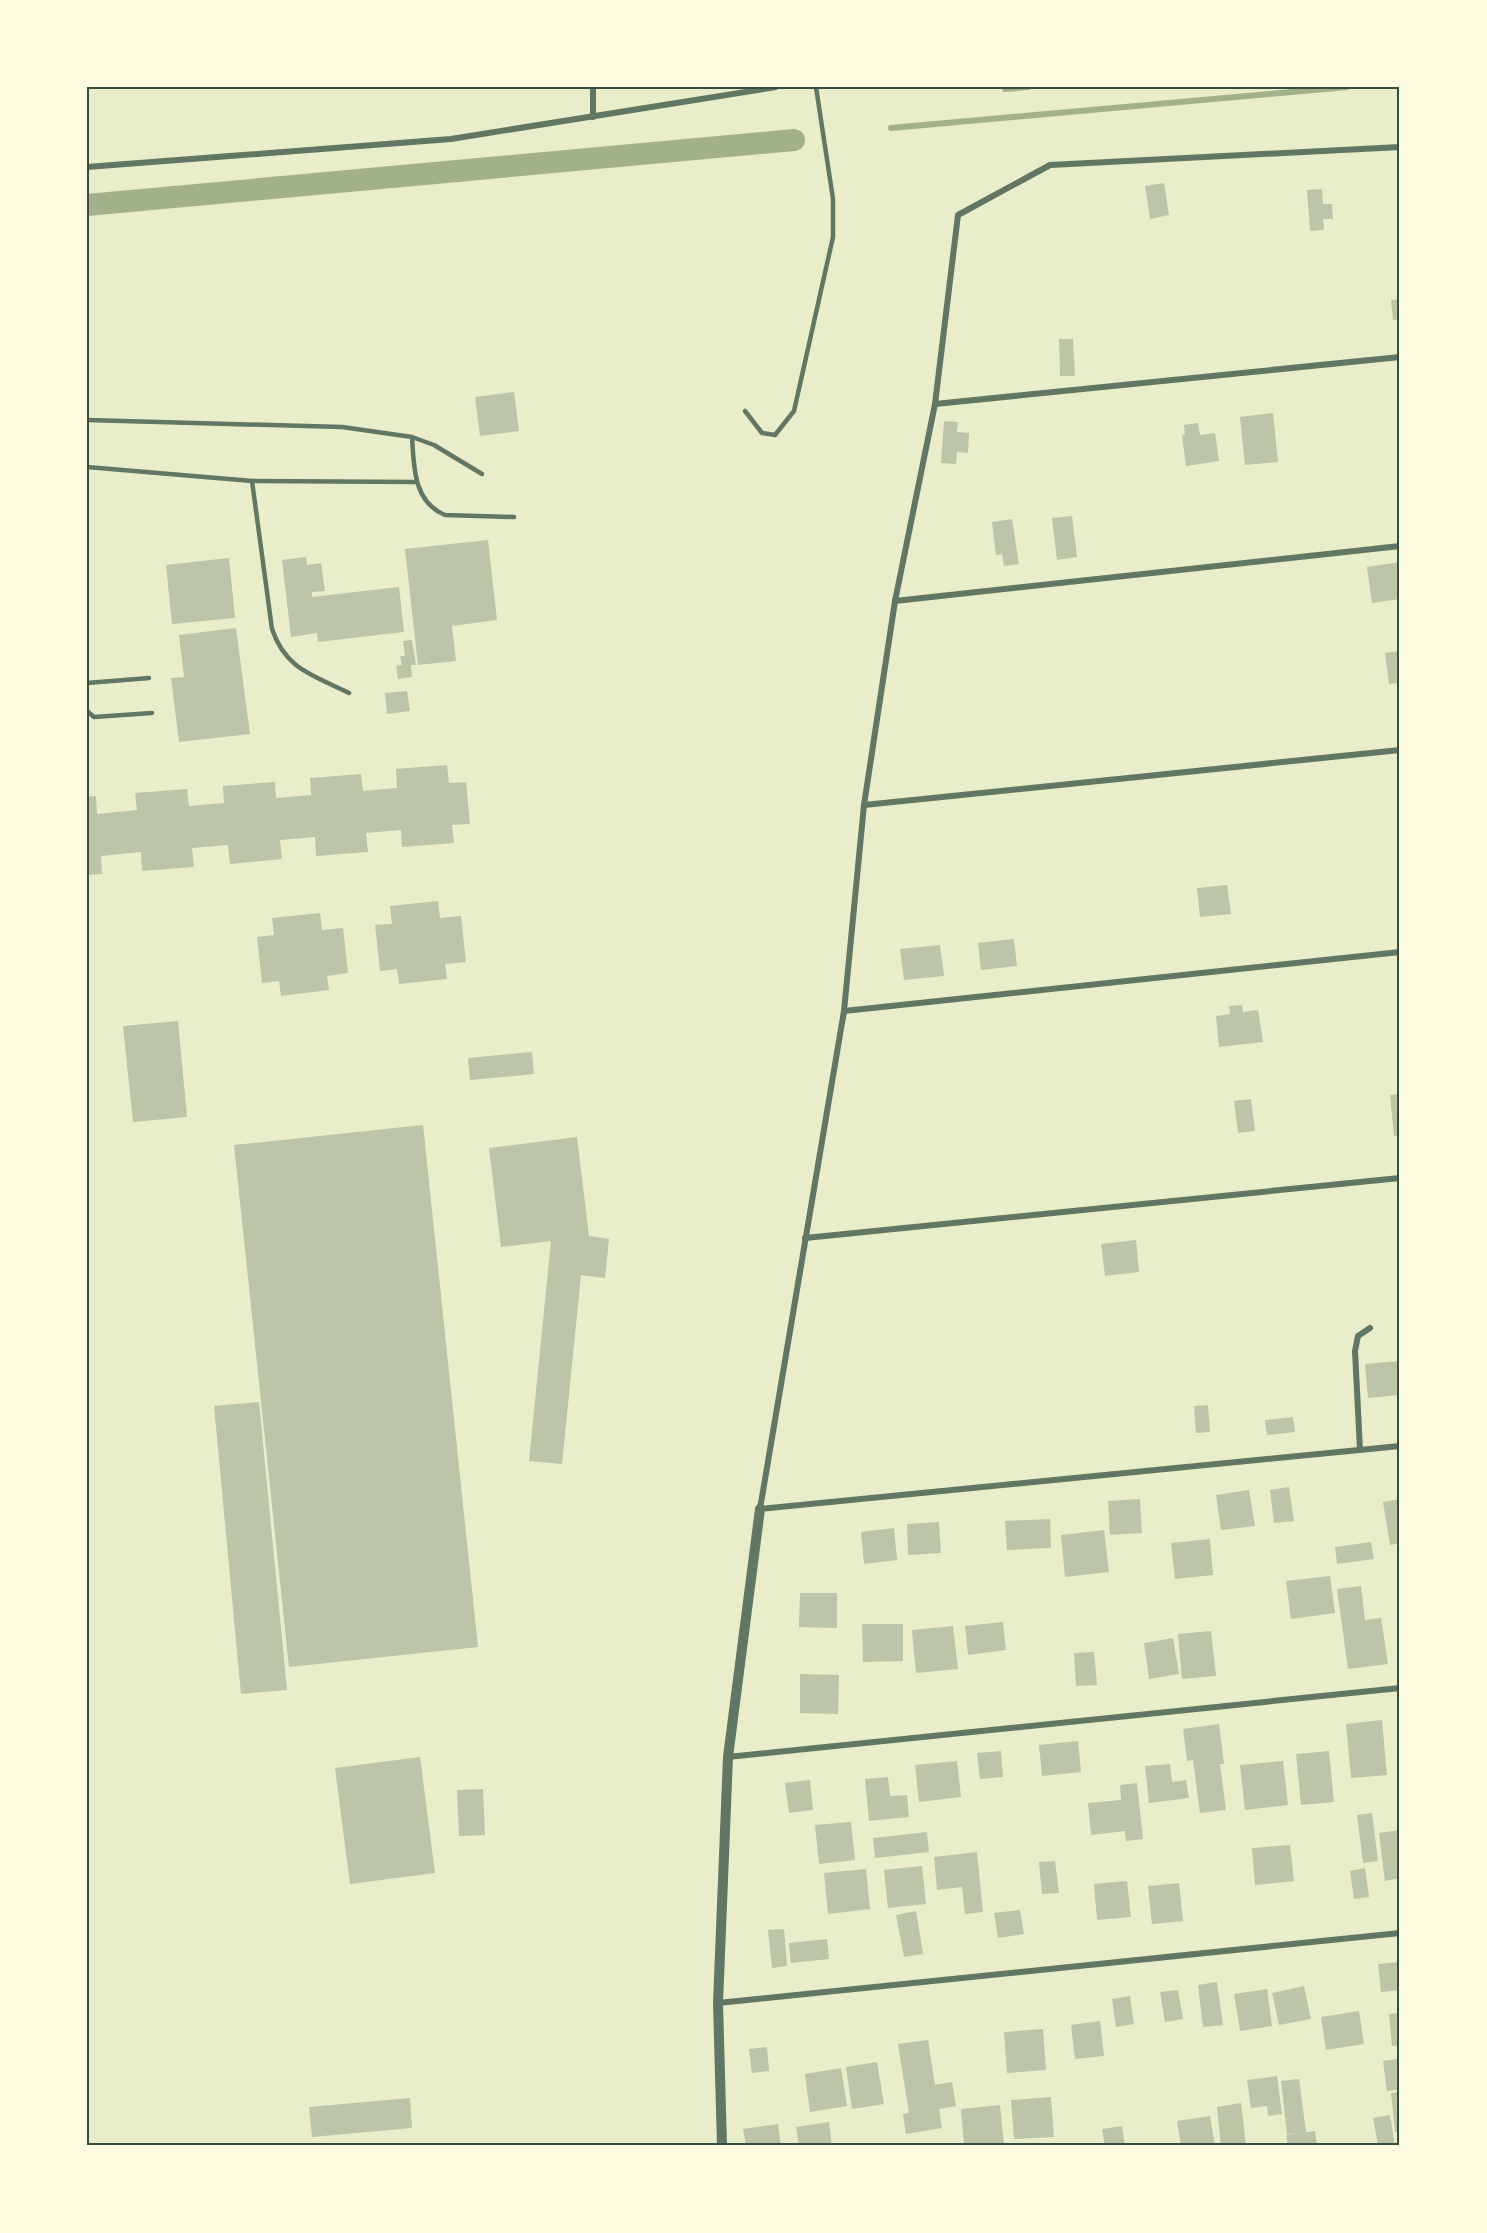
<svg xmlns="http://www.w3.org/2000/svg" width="1487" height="2233" viewBox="0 0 1487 2233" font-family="Spectral,serif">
	<rect width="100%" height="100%" fill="#e9edc9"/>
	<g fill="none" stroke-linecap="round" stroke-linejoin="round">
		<g stroke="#a3b18a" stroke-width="6">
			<path d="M1005,89L1028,87"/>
			<path d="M891,128L1347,87"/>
		</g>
		<path stroke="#a3b18a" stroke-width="22" d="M87,205L794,140"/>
	</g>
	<g fill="#bcc5a7">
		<path d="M1164,183L1169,215L1150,219L1145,186Z"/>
		<path d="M1322,189L1323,204H1332L1333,219H1323L1324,230L1310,231L1307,190Z"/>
		<path d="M1400,299V319L1393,320L1391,300Z"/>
		<path d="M1059,339H1073L1075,376H1060Z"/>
		<path d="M514,392L519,431L480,436L475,397Z"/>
		<path d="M1273,413L1278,462L1245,465L1240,417Z"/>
		<path d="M944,421L958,422L957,432L969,433L968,453L957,452L956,464L941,463Z"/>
		<path d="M1198,423L1200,435L1215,433L1219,461L1186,466L1182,435H1185L1184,425Z"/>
		<path d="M1072,516L1077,557L1057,560L1052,518Z"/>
		<path d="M1012,519L1019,564L1004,566L1002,554L996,555L992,522Z"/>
		<path d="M488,540L497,620L452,626L456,661L418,665L405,549Z"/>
		<path d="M306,557L307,565L321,563L325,591L312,592V597L399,587L404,632L318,642L317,633L291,637L282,560Z"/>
		<path d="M229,558L235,618L172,624L166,565Z"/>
		<path d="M1400,562V599L1372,603L1367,567Z"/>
		<path d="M236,628L250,734L179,742L171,678L184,677L179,635Z"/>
		<path d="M412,640L416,665H411L412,677L398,679L396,666L402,665L400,656H405L403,641Z"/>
		<path d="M1400,651V683L1389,684L1385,653Z"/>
		<path d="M407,691L410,711L387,714L385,693Z"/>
		<path d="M447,765L449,783L466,782L470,824L452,825L454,843L402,847L401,830L366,833L368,852L316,856L315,837L280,840L282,859L230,864L228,845L192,848L194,867L142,871L141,852L101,856L102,874L87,875V797L96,796L97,814L137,810L135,793L187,789L189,806L224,803L223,786L275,782L276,798L311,795L310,778L361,774L363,791L397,788L396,769Z"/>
		<path d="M1227,885L1231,914L1200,917L1197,888Z"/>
		<path d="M438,901L440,918L461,916L466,962L445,964L447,979L399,984L397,969L380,971L375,925L392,924L390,906Z"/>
		<path d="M320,913L322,930L343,928L348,973L327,976L329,990L281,996L279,981L262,983L257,937L274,935L272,918Z"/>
		<path d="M1014,939L1017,966L981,970L978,943Z"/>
		<path d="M940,945L944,976L904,980L900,949Z"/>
		<path d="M1242,1005L1243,1012L1258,1010L1263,1042L1219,1047L1216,1016L1230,1014L1229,1006Z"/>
		<path d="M178,1021L187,1117L133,1122L123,1026Z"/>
		<path d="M532,1052L534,1074L470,1080L468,1058Z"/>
		<path d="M1400,1094V1135L1394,1136L1390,1095Z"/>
		<path d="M1251,1099L1255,1131L1238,1133L1234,1101Z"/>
		<path d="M423,1125L478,1647L289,1667L234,1145Z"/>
		<path d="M577,1137L589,1236L609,1239L605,1278L581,1275L562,1464L529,1461L551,1241L501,1247L489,1148Z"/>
		<path d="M1136,1240L1139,1272L1105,1276L1101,1244Z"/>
		<path d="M1400,1361V1395L1368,1398L1365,1364Z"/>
		<path d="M259,1402L287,1690L241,1694L214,1406Z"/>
		<path d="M1208,1405L1210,1432L1196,1433L1194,1406Z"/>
		<path d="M1293,1417L1295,1432L1267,1435L1265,1420Z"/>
		<path d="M1289,1487L1294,1521L1274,1523L1270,1490Z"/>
		<path d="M1249,1490L1255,1526L1221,1530L1216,1495Z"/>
		<path d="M1140,1499L1142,1533L1110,1535L1108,1501Z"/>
		<path d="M1400,1499V1543L1390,1545L1383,1502Z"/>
		<path d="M1050,1519L1051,1548L1007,1550L1005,1521Z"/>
		<path d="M939,1522L941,1553L908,1555L907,1524Z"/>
		<path d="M894,1528L897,1560L864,1564L861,1532Z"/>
		<path d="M1104,1530L1109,1572L1065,1577L1061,1535Z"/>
		<path d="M1210,1539L1213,1575L1175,1579L1171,1543Z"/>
		<path d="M1371,1542L1374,1559L1337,1564L1335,1547Z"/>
		<path d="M1330,1576L1335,1613L1291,1619L1286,1581Z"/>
		<path d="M1361,1586L1365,1620L1381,1618L1388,1664L1348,1669L1337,1589Z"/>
		<path d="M800,1593H837V1628L799,1627Z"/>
		<path d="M1003,1622L1006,1650L968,1655L965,1626Z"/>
		<path d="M862,1624H903V1661L863,1662Z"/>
		<path d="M953,1626L958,1669L916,1673L912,1630Z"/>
		<path d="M1211,1631L1216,1676L1182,1679L1178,1634Z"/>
		<path d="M1173,1638L1179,1674L1149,1679L1144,1643Z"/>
		<path d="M1094,1652L1097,1685L1076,1686L1074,1653Z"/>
		<path d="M800,1674L839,1675L838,1714L800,1713Z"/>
		<path d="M1382,1720L1387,1775L1351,1778L1346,1724Z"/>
		<path d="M1219,1724L1224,1764H1220L1226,1810L1200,1813L1193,1760L1187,1761L1183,1729Z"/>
		<path d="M1078,1741L1081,1772L1042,1776L1039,1745Z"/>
		<path d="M1001,1751L1003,1777L980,1779L977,1753Z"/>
		<path d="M1329,1751L1334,1802L1301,1805L1296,1754Z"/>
		<path d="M420,1757L435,1873L350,1884L335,1768Z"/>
		<path d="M957,1761L961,1797L919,1802L915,1765Z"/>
		<path d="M1283,1761L1288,1805L1245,1810L1240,1765Z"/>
		<path d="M1170,1764L1172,1782L1186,1780L1189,1798L1149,1803L1145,1766Z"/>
		<path d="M888,1777L890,1796L907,1795L909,1817L869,1821L865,1779Z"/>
		<path d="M810,1780L813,1810L789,1813L785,1783Z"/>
		<path d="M1137,1783L1143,1839L1126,1841L1125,1831L1091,1835L1088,1803L1121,1800L1120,1785Z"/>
		<path d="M483,1789L485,1835L459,1836L457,1790Z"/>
		<path d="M1372,1813L1378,1861L1363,1863L1357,1815Z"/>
		<path d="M851,1822L855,1860L819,1864L815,1825Z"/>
		<path d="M1400,1830V1878L1385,1881L1379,1833Z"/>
		<path d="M927,1832L929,1852L875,1858L873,1838Z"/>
		<path d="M1290,1845L1294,1881L1255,1885L1252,1848Z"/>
		<path d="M977,1852L983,1912L965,1914L962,1887L937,1890L934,1857Z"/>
		<path d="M1055,1861L1059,1893L1042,1894L1039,1862Z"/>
		<path d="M922,1866L926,1904L888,1908L884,1870Z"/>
		<path d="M1365,1868L1369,1897L1354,1899L1350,1871Z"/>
		<path d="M866,1869L870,1909L828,1914L824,1873Z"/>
		<path d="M1127,1881L1131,1917L1097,1920L1094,1884Z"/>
		<path d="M1179,1883L1183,1921L1152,1924L1148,1886Z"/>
		<path d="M1020,1910L1024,1934L998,1938L994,1913Z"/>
		<path d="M916,1911L923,1954L904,1957L896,1915Z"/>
		<path d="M784,1929L787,1966L772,1968L768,1930Z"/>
		<path d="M827,1939L829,1959L791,1963L789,1943Z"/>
		<path d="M1400,1962V1990L1381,1992L1378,1964Z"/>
		<path d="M1217,1982L1223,2025L1203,2027L1198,1985Z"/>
		<path d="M1304,1986L1311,2019L1279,2025L1272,1993Z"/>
		<path d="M1267,1989L1272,2026L1240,2031L1234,1994Z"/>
		<path d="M1178,1990L1183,2019L1165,2022L1160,1992Z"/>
		<path d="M1130,1996L1134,2024L1116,2027L1112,1999Z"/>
		<path d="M1359,2011L1364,2044L1326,2050L1321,2017Z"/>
		<path d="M1400,2013V2045L1392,2046L1389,2014Z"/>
		<path d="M1100,2021L1104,2056L1075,2059L1071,2025Z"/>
		<path d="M1043,2029L1046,2070L1007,2073L1004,2032Z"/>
		<path d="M928,2040L935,2085L952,2082L956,2106L939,2109L942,2128L906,2134L903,2114L909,2113L898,2044Z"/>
		<path d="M767,2047L769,2071L752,2073L749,2049Z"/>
		<path d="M1398,2059L1400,2089L1387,2091L1383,2061Z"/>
		<path d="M877,2062L884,2104L852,2109L846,2067Z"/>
		<path d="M841,2068L847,2106L810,2112L805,2074Z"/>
		<path d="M1277,2076L1282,2114L1268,2116L1267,2106L1251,2108L1247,2080Z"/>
		<path d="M1299,2079L1306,2132L1315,2131L1317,2146H1288L1286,2135L1299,2133L1287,2134L1281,2081Z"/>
		<path d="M1400,2092V2131L1395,2132L1391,2093Z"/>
		<path d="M1051,2097L1054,2137L1014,2139L1011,2100Z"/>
		<path d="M410,2098L412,2128L312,2137L309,2107Z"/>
		<path d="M1241,2103L1246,2146H1221L1217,2107Z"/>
		<path d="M1000,2105L1004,2145L964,2146L961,2109Z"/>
		<path d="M1390,2115L1395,2146H1378L1373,2118Z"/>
		<path d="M1210,2116L1215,2146H1181L1177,2121Z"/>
		<path d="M829,2122L832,2146H799L796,2127Z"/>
		<path d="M778,2124L781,2146H746L743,2129Z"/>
		<path d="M1122,2126L1125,2146H1105L1102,2129Z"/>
	</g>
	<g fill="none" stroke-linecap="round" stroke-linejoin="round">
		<g stroke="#617663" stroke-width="4.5">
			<path d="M745,411L762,433L775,435L794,411L833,237V199L816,87"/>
			<path d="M87,420L342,427L412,437C414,466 413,502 445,515L514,517"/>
			<path d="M412,437L434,445L482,474"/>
			<path d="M87,467L252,481L415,482"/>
			<path d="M252,481L272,629C286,670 313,675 349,693"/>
			<path d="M87,683L149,678"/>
			<path d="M87,711L94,717L152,713"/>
		</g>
		<g stroke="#617663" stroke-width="6">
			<path d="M593,117V87"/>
			<path d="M1400,147L1050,165L958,215L935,404L895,601L864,805L844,1011L760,1509L1400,1446"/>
			<path d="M87,167L451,139L776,87"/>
			<path d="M935,404L1400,357"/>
			<path d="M895,601L1400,546"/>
			<path d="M864,805L1400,750"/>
			<path d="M844,1011L1400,952"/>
			<path d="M805,1238L1400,1178"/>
			<path d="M1360,1450L1355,1351L1358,1336L1370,1328"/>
			<path d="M728,1757L1400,1688"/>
			<path d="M718,2003L1400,1933"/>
		</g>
		<path stroke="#617663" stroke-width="10" d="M722,2146L718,2003L728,1757L760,1509"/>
	</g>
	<rect width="1487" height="2233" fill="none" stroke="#fefae0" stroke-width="177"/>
	<rect x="88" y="88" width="1310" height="2056" fill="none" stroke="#344e41" stroke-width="2"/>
</svg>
